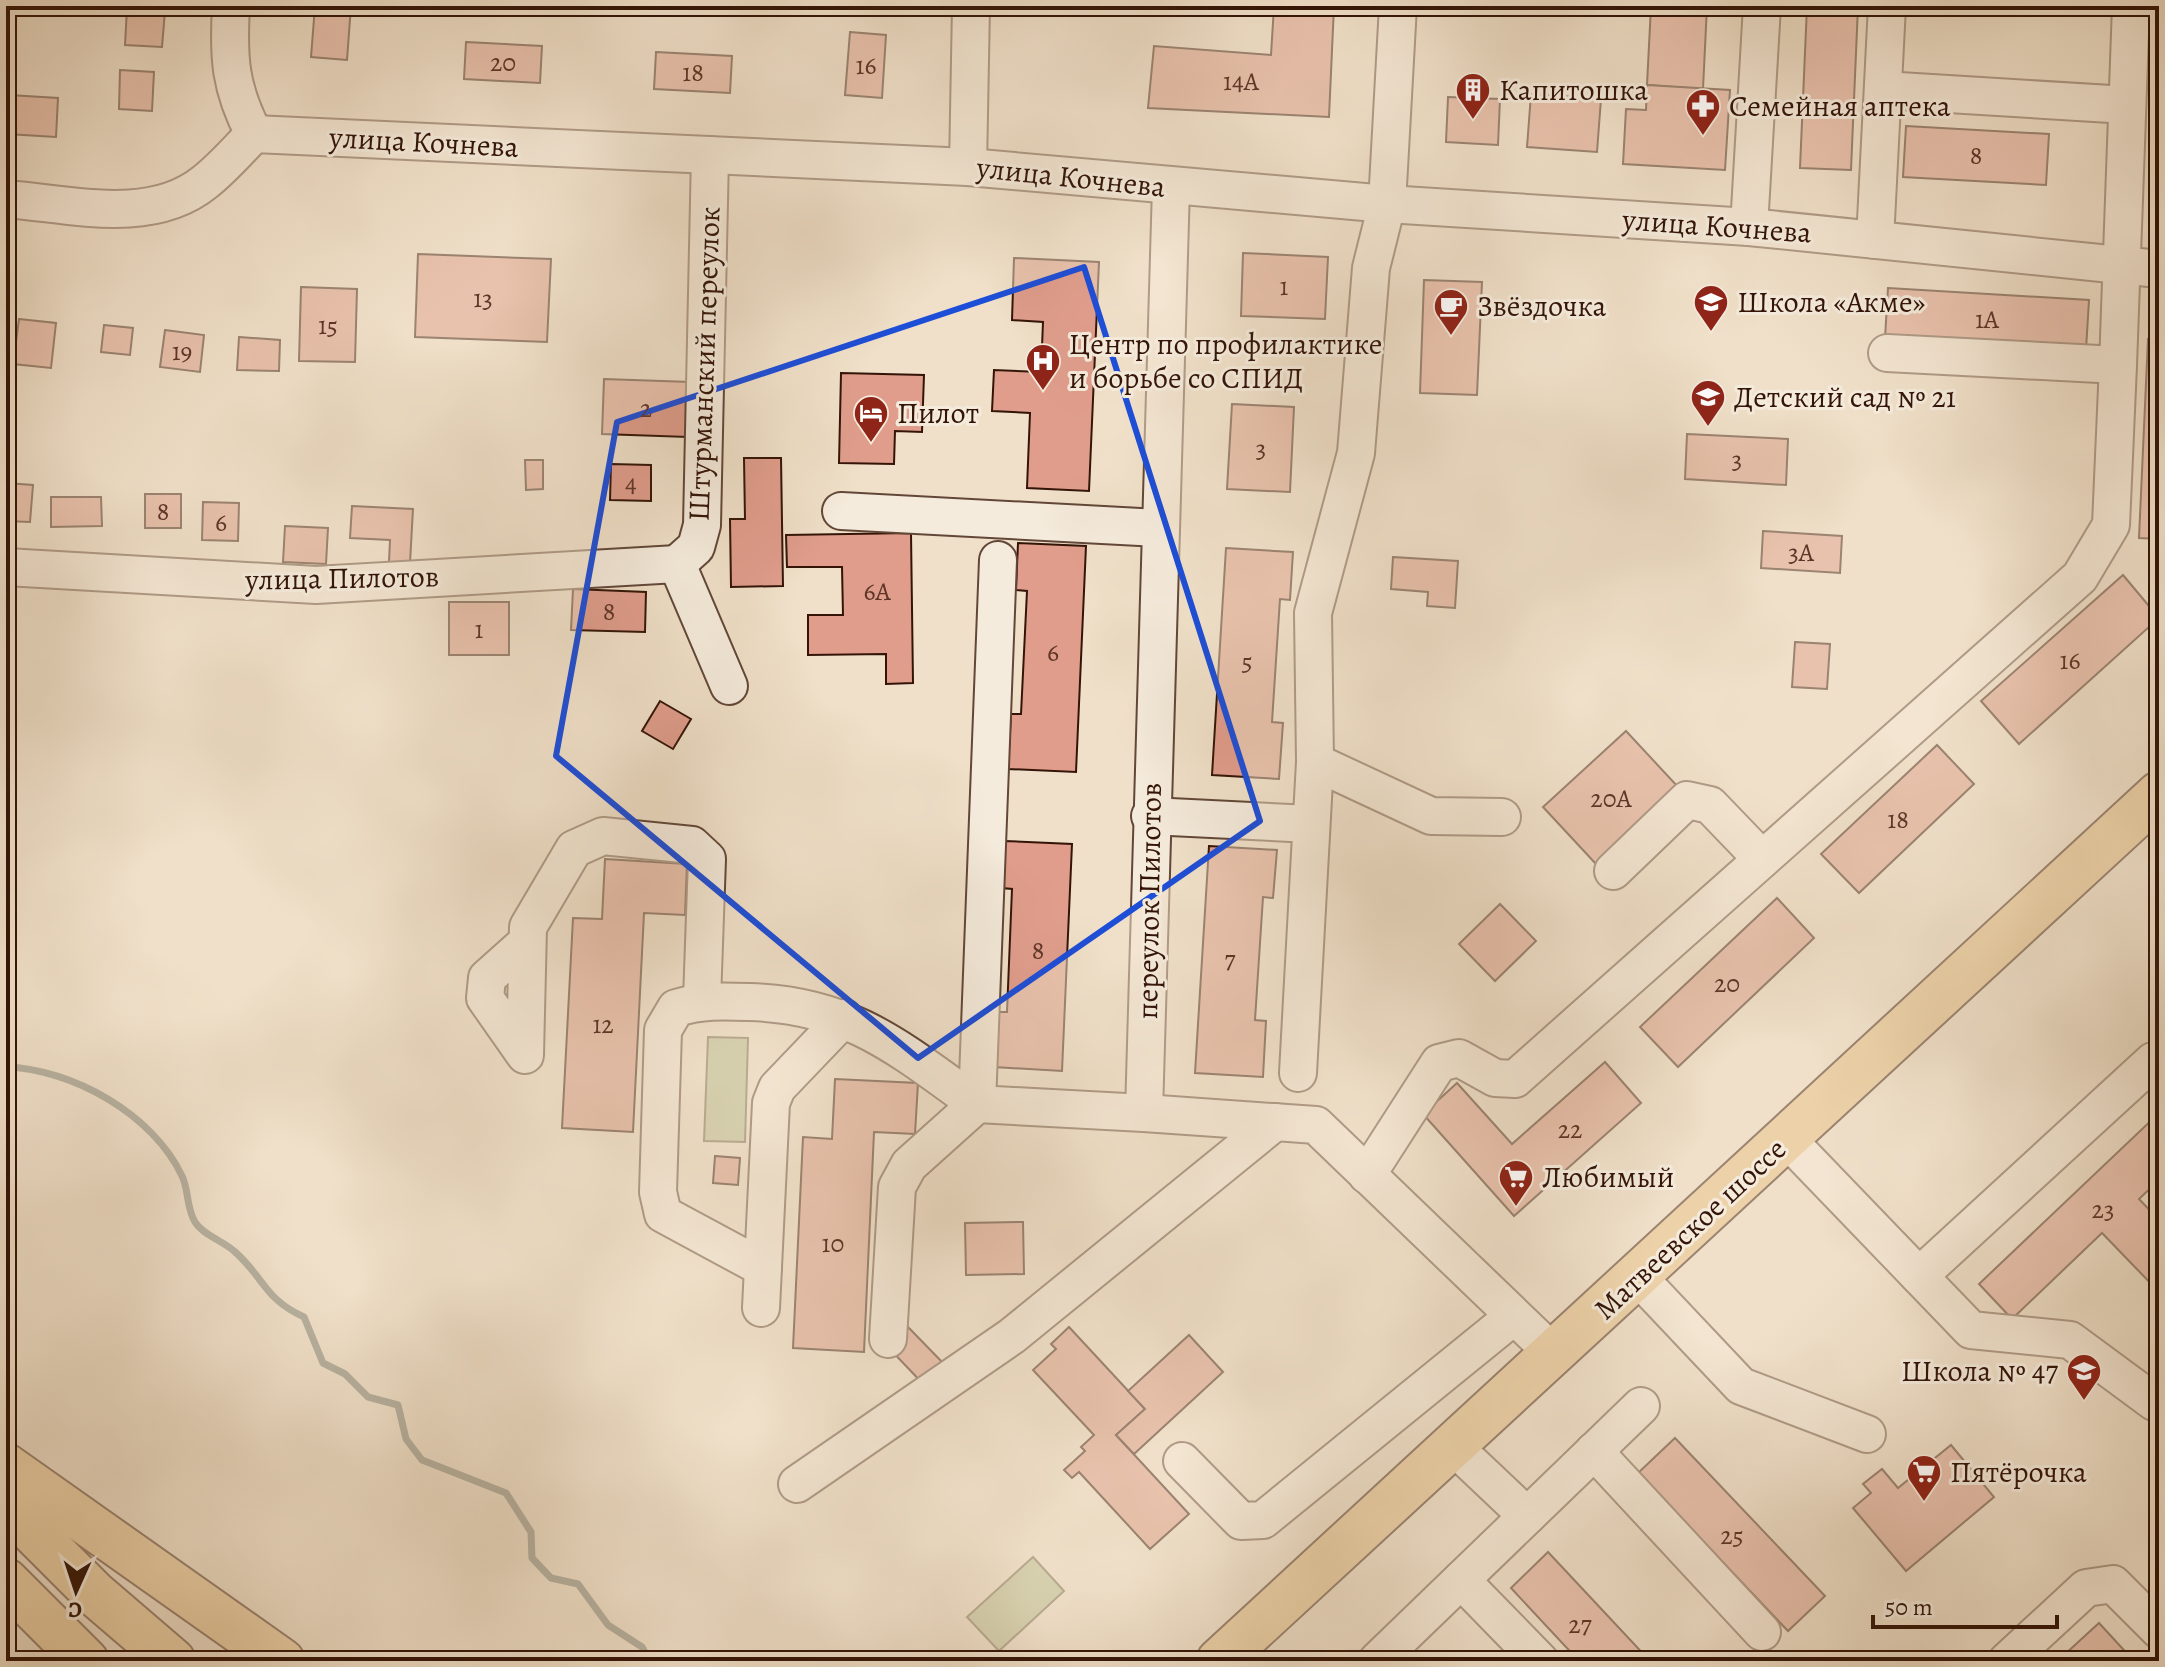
<svg xmlns="http://www.w3.org/2000/svg" width="2165" height="1667" viewBox="0 0 2165 1667" font-family="Alegreya,serif">
	<rect width="100%" height="100%" fill="#f0e0c9"/>
	<filter id="stains"><feTurbulence type="fractalNoise" baseFrequency=".0025" numOctaves="4"/><feColorMatrix values="0 0 0 0 .2 0 0 0 0 .09 0 0 0 0 .02 0 0 0 .5 -.17"/></filter>
	<radialGradient id="worn" r=".72"><stop offset=".6" stop-color="#630" stop-opacity="0"/><stop offset="1" stop-color="#630" stop-opacity=".3"/></radialGradient>
	<g fill="#bac296" stroke="#766b4e" stroke-width="2">
		<path d="M708,1037L748,1038L745,1142L704,1141Z"/>
		<path d="M1033,1557L1064,1591L999,1651L967,1617Z"/>
	</g>
	<g fill="none" stroke-linecap="round" stroke-linejoin="round">
		<path stroke="#717970" stroke-width="7" d="M6,1067C72,1069 153,1114 182,1176C189,1190 186,1207 195,1222C203,1235 223,1241 234,1251C264,1277 264,1299 304,1317L323,1363L345,1374L368,1397L398,1405L406,1439L422,1460L506,1493L531,1532L532,1558L551,1578L578,1584L608,1625L642,1647L650,1661"/>
	</g>
	<g fill="#e09d8c" stroke="#331407" stroke-width="2">
		<path d="M315,6H351L347,60L311,57Z"/>
		<path d="M1274,6H1334L1329,117L1148,108L1154,46L1271,55Z"/>
		<path d="M1651,6H1707L1703,89L1647,85Z"/>
		<path d="M1807,6H1858L1851,170L1800,168Z"/>
		<path d="M127,8L165,11L162,47L125,45Z"/>
		<path d="M850,32L886,35L882,98L845,95Z"/>
		<path d="M466,42L542,46L540,83L464,79Z"/>
		<path d="M656,52L732,56L730,93L654,89Z"/>
		<path d="M120,70L154,72L152,111L119,109Z"/>
		<path d="M1647,85L1730,90L1725,170L1623,164L1626,109L1646,110Z"/>
		<path d="M1531,94L1601,99L1597,152L1527,147Z"/>
		<path d="M9,95L58,98L56,137L7,134Z"/>
		<path d="M1448,97L1500,99L1498,145L1446,142Z"/>
		<path d="M2159,117V192L2156,191Z"/>
		<path d="M1906,126L2049,134L2046,185L1903,177Z"/>
		<path d="M1243,253L1328,257L1325,319L1241,316Z"/>
		<path d="M418,254L551,259L547,342L415,337Z"/>
		<path d="M1014,258L1099,262L1089,491L1027,488L1030,413L992,411L994,370L1041,372L1043,322L1012,320Z"/>
		<path d="M1424,280L1482,282L1477,395L1420,393Z"/>
		<path d="M301,287L357,289L355,362L299,361Z"/>
		<path d="M1888,288L2089,300L2086,350L1885,338Z"/>
		<path d="M19,319L56,323L51,368L13,364Z"/>
		<path d="M104,325L133,328L130,355L101,352Z"/>
		<path d="M165,330L204,335L200,372L160,367Z"/>
		<path d="M239,337L280,340L279,371L237,370Z"/>
		<path d="M2148,339H2159V539L2139,538Z"/>
		<path d="M841,373L924,375L922,432L895,431L894,464L839,463Z"/>
		<path d="M604,379L690,382L688,437L602,434Z"/>
		<path d="M1232,404L1294,407L1290,492L1227,489Z"/>
		<path d="M1687,434L1788,439L1786,485L1685,479Z"/>
		<path d="M744,458H781L783,586L731,587L730,519H745Z"/>
		<path d="M525,460H543V489L526,490Z"/>
		<path d="M611,464L651,465V501L610,500Z"/>
		<path d="M6,483L33,485L30,522L6,521Z"/>
		<rect x="145" y="494" width="36" height="34"/>
		<path d="M51,497H101L102,526L51,527Z"/>
		<path d="M203,502L239,503L238,541L202,540Z"/>
		<path d="M352,506L413,509L410,563L389,562L390,540L350,538Z"/>
		<path d="M285,526L328,528L326,564L283,562Z"/>
		<path d="M1763,531L1842,536L1840,573L1761,568Z"/>
		<path d="M911,533L913,683L886,684V654L808,655V615H843L842,567H787L786,535Z"/>
		<path d="M1018,543L1086,546L1076,772L1008,769L1011,714H1021L1027,591L1016,590Z"/>
		<path d="M1226,548L1293,552L1290,600L1280,599L1272,722L1283,723L1279,779L1212,775Z"/>
		<path d="M1393,557L1458,561L1455,608L1427,606L1428,592L1391,589Z"/>
		<path d="M2123,575L2159,618L2019,744L1981,701Z"/>
		<path d="M573,589L646,592L645,632L571,630Z"/>
		<rect x="449" y="602" width="60" height="53"/>
		<path d="M1795,642L1830,644L1827,689L1792,687Z"/>
		<path d="M660,701L691,719L673,749L642,731Z"/>
		<path d="M1626,731L1679,788L1596,864L1543,807Z"/>
		<path d="M1937,745L1974,784L1859,893L1821,854Z"/>
		<path d="M1004,841L1072,844L1062,1071L994,1067L996,1012H1007L1012,889L1002,888Z"/>
		<path d="M1209,846L1277,850L1273,898L1263,897L1255,1020L1266,1021L1263,1077L1195,1073Z"/>
		<path d="M605,859L687,864L685,915L644,913L633,1132L562,1128L573,918L602,919Z"/>
		<path d="M1777,898L1814,938L1678,1067L1640,1027Z"/>
		<path d="M1500,904L1536,941L1495,981L1459,944Z"/>
		<path d="M1605,1062L1641,1103L1514,1216L1423,1114L1457,1083L1512,1144Z"/>
		<path d="M835,1079L918,1083L915,1134L874,1132L864,1352L793,1348L803,1137L832,1139Z"/>
		<path d="M2159,1113V1180L2139,1199L2159,1220V1292L2102,1233L2012,1319L1979,1284Z"/>
		<path d="M715,1156L740,1158L738,1185L713,1183Z"/>
		<path d="M1023,1222L1024,1274L966,1275L965,1223Z"/>
		<path d="M907,1326L947,1367L926,1387L887,1346Z"/>
		<path d="M1069,1327L1145,1409L1116,1435L1189,1514L1150,1549L1079,1472L1072,1478L1064,1470L1085,1451L1081,1447L1094,1435L1033,1370L1056,1349L1051,1344Z"/>
		<path d="M1189,1335L1223,1372L1134,1454L1116,1435L1145,1409L1128,1391Z"/>
		<path d="M1675,1438L1825,1596L1788,1631L1638,1473Z"/>
		<path d="M1951,1445L1994,1497L1906,1571L1853,1508L1871,1493L1863,1484L1882,1469L1898,1488Z"/>
		<path d="M1548,1552L1650,1661H1579L1511,1588Z"/>
		<path d="M2099,1623L2134,1661H2069L2064,1655Z"/>
	</g>
	<g fill="none" stroke-linecap="round" stroke-linejoin="round">
		<g stroke="#624738" stroke-width="40">
			<g id="minor">
				<path d="M231,6C228,58 230,88 254,134"/>
				<path d="M1883,90L2127,105"/>
				<path d="M968,167L971,6"/>
				<path d="M1171,187L1144,1113L1316,1125L1554,1354"/>
				<path d="M6,199C70,204 151,226 205,182C223,168 238,150 254,134L968,167L1387,204L1749,227L2159,269"/>
				<path d="M1749,227L1762,6"/>
				<path d="M1875,240L1887,6"/>
				<path d="M1887,353L2118,365L2131,6"/>
				<path d="M841,511L1159,528"/>
				<path d="M998,560L977,1104L1144,1113"/>
				<path d="M677,564L696,547L702,525L710,155"/>
				<path d="M677,564L729,686"/>
				<path d="M6,567L316,585L677,564"/>
				<path d="M1315,762L1431,816L1502,817"/>
				<path d="M1150,816L1311,824"/>
				<path d="M1613,871L1687,800L1710,805L1762,859"/>
				<path d="M525,944L487,978L485,998L525,1055L528,927L574,849L603,836L692,845L707,859L702,1000"/>
				<path d="M1298,1073L1315,762L1313,613L1356,453L1371,268L1387,204L1398,6"/>
				<path d="M1787,1139L1971,1330L2070,1340L2154,1402"/>
				<path d="M1367,1175L1439,1063L1459,1058L1495,1078L1515,1079L2080,577L2111,525L2118,365"/>
				<path d="M763,1268L663,1214L658,1192L663,1030L676,1008C702,1000 723,1001 750,1002C850,1005 899,1048 977,1104L909,1165L897,1187L888,1339"/>
				<path d="M1919,1276L2153,1061"/>
				<path d="M1638,1277L1741,1386L1867,1434"/>
				<path d="M761,1308L771,1103L777,1088L844,1018"/>
				<path d="M1453,1446L1527,1516"/>
				<path d="M1594,1451L1762,1632"/>
				<path d="M1182,1461L1241,1521L1263,1520L1514,1316"/>
				<path d="M797,1484L1012,1336L1275,1122"/>
				<path d="M1461,1580L1540,1661"/>
				<path d="M1377,1661L1641,1406"/>
				<path d="M2007,1661L2086,1588L2113,1584L2159,1630"/>
			</g>
		</g>
		<g stroke="#331407" stroke-width="48">
			<g id="major">
				<path d="M6,1581L86,1661"/>
				<path d="M1219,1661L2159,794"/>
			</g>
		</g>
		<g stroke="#331407" stroke-width="48">
			<g id="highway">
				<path d="M6,1466L282,1661"/>
				<path d="M6,1505L95,1594L173,1661"/>
			</g>
		</g>
		<use href="#minor" stroke="#f5ebdc" stroke-width="36"/>
		<use href="#major" stroke="#e8c084" stroke-width="44"/>
		<use href="#highway" stroke="#e8c084" stroke-width="44"/>
	</g>
	<path d="M0 0H2165V1667H0ZM1084,267L1260,821L918,1058L556,756L617,422Z" fill="#f0e0c9" fill-opacity=".55" fill-rule="evenodd"/>
	<path fill="none" stroke="#1d4ed8" stroke-width="6" stroke-linejoin="round" d="M1084,267L1260,821L918,1058L556,756L617,422Z"/>
	<defs>
		<g id="building-pin" transform="scale(1.8)"><path d="M0 17L-7.5 6A9.5 9.5 0 1 1 7.5 6Z" fill="#8f2418" stroke="#f5ebdc"/><path d="M-4-6H4V6H1V3H-1V6H-4ZM-2.5-4.3h1.7v1.8h-1.7ZM.8-4.3h1.7v1.8H.8ZM-2.5-1h1.7V.8h-1.7ZM.8-1h1.7V.8H.8Z" fill="#fff"/></g>
		<g id="pharmacy-pin" transform="scale(1.8)"><path d="M0 17L-7.5 6A9.5 9.5 0 1 1 7.5 6Z" fill="#8f2418" stroke="#f5ebdc"/><path d="M-2-6h4v4h4v4h-4v4h-4v-4h-4v-4h4Z" fill="#fff"/></g>
		<g id="school-pin" transform="scale(1.8)"><path d="M0 17L-7.5 6A9.5 9.5 0 1 1 7.5 6Z" fill="#8f2418" stroke="#f5ebdc"/><path d="M0-5L7-2L0 1L-7-2ZM-4 1L0 2.5L4 1V4Q0 6-4 4Z" fill="#fff"/></g>
		<g id="cafe-pin" transform="scale(1.8)"><path d="M0 17L-7.5 6A9.5 9.5 0 1 1 7.5 6Z" fill="#8f2418" stroke="#f5ebdc"/><path d="M-5.5-4.5H6V0H3Q3 3.5 0 3.5H-2.5Q-5.5 3.5-5.5 0ZM3-3.2v2h1.7v-2ZM-6 4.5H4V6H-6Z" fill="#fff"/></g>
		<g id="hospital-pin" transform="scale(1.8)"><path d="M0 17L-7.5 6A9.5 9.5 0 1 1 7.5 6Z" fill="#8f2418" stroke="#f5ebdc"/><path d="M-5-5h3v3.5h4V-5h3V5h-3V1.5h-4V5h-3Z" fill="#fff"/></g>
		<g id="hotel-pin" transform="scale(1.8)"><path d="M0 17L-7.5 6A9.5 9.5 0 1 1 7.5 6Z" fill="#8f2418" stroke="#f5ebdc"/><path d="M-6-4.5h1.5V1H6V5H4.5V3h-9V5H-6ZM-4 0a1.8 1.8 0 1 1 3.6 0ZM.5 0V-2.5h3Q6-2.5 6 0Z" fill="#fff"/></g>
		<g id="supermarket-pin" transform="scale(1.8)"><path d="M0 17L-7.5 6A9.5 9.5 0 1 1 7.5 6Z" fill="#8f2418" stroke="#f5ebdc"/><path d="M-6-5.5h2.5l.6 2H6L4.5 2H-2.5L-4.4-4H-6ZM-1.5 3.2a1.3 1.3 0 1 0 .1 0ZM3 3.2a1.3 1.3 0 1 0 .1 0Z" fill="#fff"/></g>
	</defs>
	<g fill-rule="evenodd">
		<use href="#building-pin" x="1473" y="90"/>
		<use href="#pharmacy-pin" x="1703" y="106"/>
		<use href="#school-pin" x="1711" y="302"/>
		<use href="#cafe-pin" x="1451" y="306"/>
		<use href="#hospital-pin" x="1043" y="361"/>
		<use href="#school-pin" x="1708" y="397"/>
		<use href="#hotel-pin" x="871" y="413"/>
		<use href="#supermarket-pin" x="1516" y="1177"/>
		<use href="#school-pin" x="2084" y="1371"/>
		<use href="#supermarket-pin" x="1924" y="1472"/>
	</g>
	<g text-anchor="middle" dominant-baseline="central" stroke-width="6" stroke-linejoin="round" paint-order="stroke">
		<g font-size="26" fill="#5e3628">
			<text x="503" y="62">20</text>
			<text x="866" y="65">16</text>
			<text x="693" y="72">18</text>
			<text x="1241" y="81">14А</text>
			<text x="1976" y="155">8</text>
			<text x="1284" y="286">1</text>
			<text x="483" y="298">13</text>
			<text x="1987" y="319">1А</text>
			<text x="328" y="325">15</text>
			<text x="182" y="351">19</text>
			<text x="646" y="408">2</text>
			<text x="1261" y="448">3</text>
			<text x="1737" y="459">3</text>
			<text x="631" y="483">4</text>
			<text x="163" y="511">8</text>
			<text x="221" y="522">6</text>
			<text x="1801" y="552">3А</text>
			<text x="877" y="591">6А</text>
			<text x="609" y="611">8</text>
			<text x="479" y="629">1</text>
			<text x="1053" y="652">6</text>
			<text x="2070" y="660">16</text>
			<text x="1247" y="661">5</text>
			<text x="1611" y="798">20А</text>
			<text x="1898" y="819">18</text>
			<text x="1038" y="950">8</text>
			<text x="1230" y="959">7</text>
			<text x="1727" y="983">20</text>
			<text x="603" y="1024">12</text>
			<text x="1570" y="1129">22</text>
			<text x="2103" y="1209">23</text>
			<text x="833" y="1243">10</text>
			<text x="1732" y="1535">25</text>
			<text x="1580" y="1624">27</text>
		</g>
		<g font-size="30" fill="#331407" stroke="#f5ebdc" text-anchor="start">
			<text x="1499" y="90">Капитошка</text>
			<text x="1729" y="106">Семейная аптека</text>
			<text x="1737" y="302">Школа «Акме»</text>
			<text x="1477" y="306">Звёздочка</text>
			<text x="1069" y="344">Центр по профилактике<tspan x="1069" dy="34">и борьбе со СПИД</tspan></text>
			<text x="1734" y="397">Детский сад № 21</text>
			<text x="897" y="413">Пилот</text>
			<text x="1542" y="1177">Любимый</text>
			<text x="2058" y="1371" text-anchor="end">Школа № 47</text>
			<text x="1950" y="1472">Пятёрочка</text>
		</g>
		<g font-size="30" fill="#331407" stroke="#f5ebdc">
			<text transform="translate(424 142) rotate(3)">улица Кочнева</text>
			<text transform="translate(1071 177) rotate(6)">улица Кочнева</text>
			<text transform="translate(1717 226) rotate(4)">улица Кочнева</text>
			<text transform="translate(704 364) rotate(-88)">Штурманский переулок</text>
			<text transform="translate(342 578) rotate(-1)">улица Пилотов</text>
			<text transform="translate(1149 901) rotate(-89)">переулок Пилотов</text>
			<text transform="translate(1690 1229) rotate(-43)">Матвеевское шоссе</text>
		</g>
	</g>
	<rect width="2165" height="1667" fill="none" stroke="#f0e0c9" stroke-width="32"/>
	<rect x="8" y="8" width="2149" height="1651" fill="none" stroke="#331407" stroke-width="4"/>
	<rect x="16" y="16" width="2133" height="1635" fill="none" stroke="#331407" stroke-width="2"/>
	<g transform="translate(76 1591) rotate(183)" stroke="#f5ebdc" stroke-width="6" paint-order="stroke">
	<path d="M0-6L14 30L0 20L-14 30Z" fill="#331407"/>
	<text y="-12" font-size="22" font-weight="bold" text-anchor="middle" fill="#331407">С</text>
	</g>
	<path d="M1873 1615v12h184v-12" fill="none" stroke="#331407" stroke-width="4"/>
	<text x="1885" y="1615" font-size="24" fill="#331407" stroke="#f5ebdc" stroke-width="6" paint-order="stroke">50 m</text>
	<rect width="100%" height="100%" filter="url(#stains)"/>
	<rect width="100%" height="100%" fill="url(#worn)"/>
</svg>
